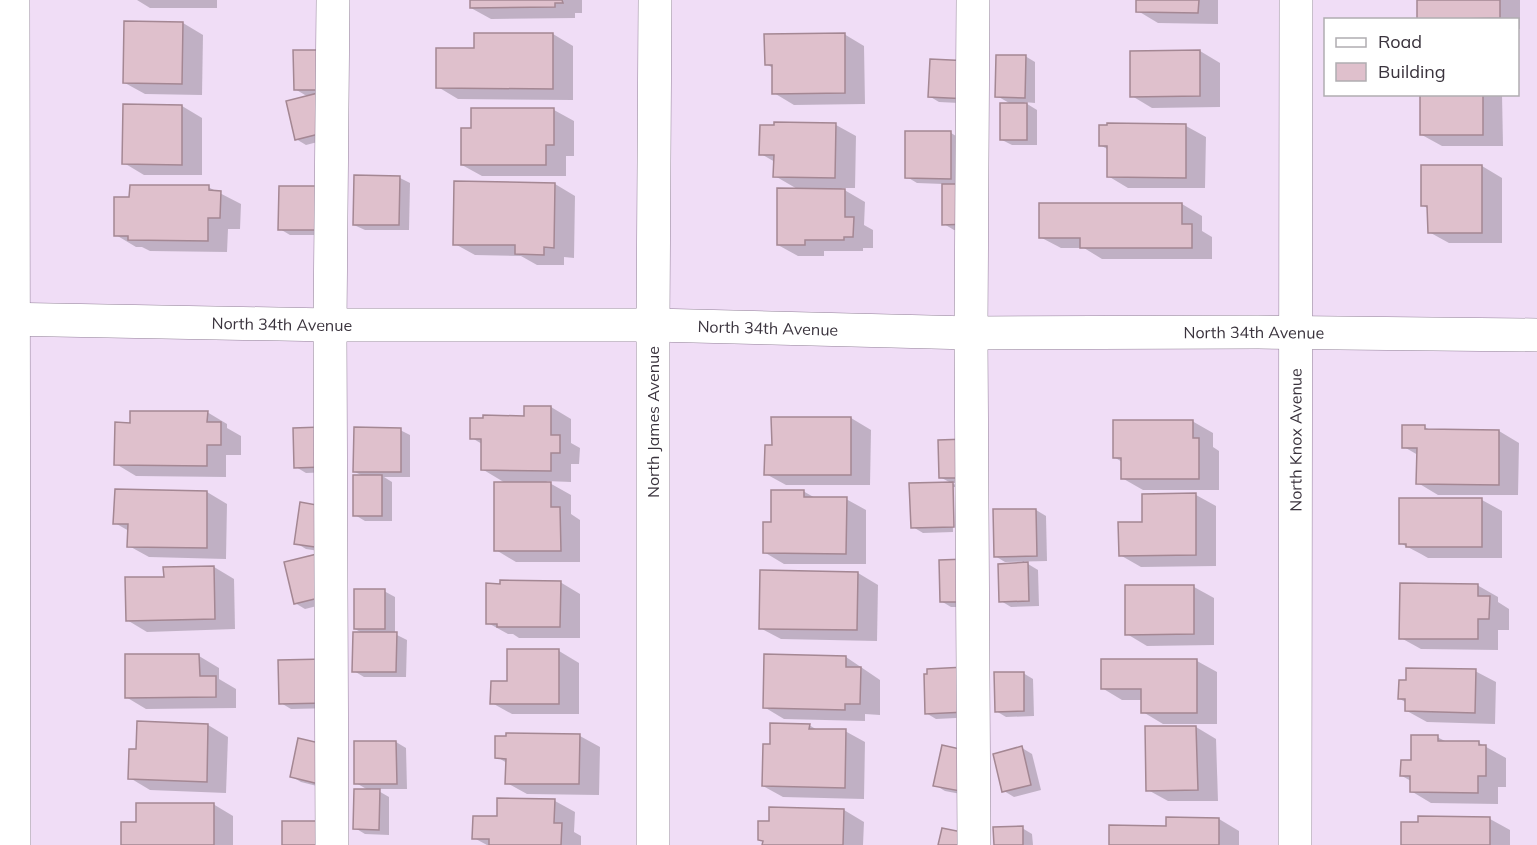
<svg xmlns="http://www.w3.org/2000/svg" width="1537" height="845" viewBox="0 0 1537 845" font-family="Mulish,sans-serif">
	<rect width="100%" height="100%" fill="#f0ddf6"/>
	<g fill="#0003">
		<path d="M137,0H217V8H150Z"/>
		<path d="M471,0H582V13H575V18L491,19L471,8Z"/>
		<path d="M1138,0H1218V24L1158,23L1138,11Z"/>
		<path d="M1419,0H1520V29H1518V20H1419Z"/>
		<path d="M183,23L203,35L202,95L145,94L125,83Z"/>
		<path d="M476,34H553L573,46V100L458,99L438,87L476,50Z"/>
		<path d="M844,34L864,46L865,104L794,105L774,93L773,68L766,64Z"/>
		<path d="M326,51L337,137L306,145L296,139L313,95H305L295,89Z"/>
		<path d="M1200,51L1220,63V107L1152,108L1132,96Z"/>
		<path d="M1025,56L1035,62V103L1024,102L1037,110V145H1012L1002,140L1011,104L997,96Z"/>
		<path d="M931,61L979,104L939,102L929,96Z"/>
		<path d="M1430,94H1502L1503,146H1442L1422,135Z"/>
		<path d="M182,106L202,118V175H144L124,163Z"/>
		<path d="M554,110L574,121V156H566V176H482L462,165L473,130Z"/>
		<path d="M836,125L856,136L855,188H841L865,202L864,225L873,230V248H863V251H824V256H798L778,245L799,190L775,176V162L761,154Z"/>
		<path d="M1186,126L1206,137L1205,188H1128L1108,176L1109,150L1100,145Z"/>
		<path d="M951,133L961,139L978,229L954,230L944,224L943,184L917,183L907,177Z"/>
		<path d="M1482,166L1502,178V243H1449L1429,232V209L1422,205Z"/>
		<path d="M400,178L410,183L409,230H365L354,225Z"/>
		<path d="M456,183L555,184L575,196L574,258L564,257V265H537L521,256L475,255L455,244Z"/>
		<path d="M208,187L241,204L240,229H228L227,252L150,251L142,247H136L116,235L131,198Z"/>
		<path d="M281,188L330,235H290L280,229Z"/>
		<path d="M1182,204L1202,216V231L1212,237V259H1102L1084,248H1061L1040,237Z"/>
		<path d="M551,407L571,419V443L580,448L579,464H571V482L546,481L571,495V514L580,520V562H516L496,550L507,484L482,469V444L472,438Z"/>
		<path d="M207,412L227,424V428L241,436V455H226V477L136,476L116,464L131,425Z"/>
		<path d="M851,418L871,430L870,485H786L766,474L773,447Z"/>
		<path d="M1192,421L1213,433V447L1219,451V490H1143L1122,478V462L1114,457Z"/>
		<path d="M1424,427L1431,430L1499,431L1519,443L1518,495H1438L1418,483V455L1404,447Z"/>
		<path d="M294,430L333,472L306,473L296,467Z"/>
		<path d="M400,430L410,435V477H384L392,482V521H365L355,515L363,476L355,472Z"/>
		<path d="M940,441L977,483H952L963,489L956,532L955,487H952L953,532L923,533L913,527L951,483L940,477Z"/>
		<path d="M803,491L817,499H846L866,510V564H784L764,552L773,523Z"/>
		<path d="M207,492L227,504L226,559L149,557L129,546V531L115,523Z"/>
		<path d="M1144,495H1196L1216,506V566L1141,567L1120,555L1144,523Z"/>
		<path d="M1400,500H1482L1502,511V558H1428L1421,554L1400,543Z"/>
		<path d="M302,504L332,553L306,549L296,543Z"/>
		<path d="M1036,510L1046,516L1047,561L1005,562L995,556Z"/>
		<path d="M1023,561L1038,570L1039,606L1011,607L1001,601Z"/>
		<path d="M941,562L977,607H951L941,601Z"/>
		<path d="M285,563L337,601L305,609L295,603Z"/>
		<path d="M214,567L234,579L235,629L147,632L127,620L165,578Z"/>
		<path d="M858,573L878,585L877,641L781,639L760,628Z"/>
		<path d="M560,582L580,594V638H519L513,634H508L488,623Z"/>
		<path d="M1477,585L1498,597V602L1509,609V630H1498V650L1421,649L1401,638Z"/>
		<path d="M1194,587L1214,598V645L1147,646L1127,634Z"/>
		<path d="M384,591L395,597V634L407,640L406,677H364L354,671L364,634L355,629Z"/>
		<path d="M559,651L579,663V714H512L492,703Z"/>
		<path d="M199,656L219,668V679L236,689V708L146,709L126,697Z"/>
		<path d="M846,657L880,680V715L865,714V721L784,719L764,707Z"/>
		<path d="M1197,661L1217,672V724H1163L1143,712V700H1122L1102,688Z"/>
		<path d="M280,662L336,708L291,709L281,703Z"/>
		<path d="M1475,671L1496,682L1495,724L1427,722L1407,711V703L1400,699Z"/>
		<path d="M1023,673L1033,679L1034,716L1006,717L996,711Z"/>
		<path d="M925,676L976,717L936,719L926,713Z"/>
		<path d="M208,725L228,737L226,793L150,790L130,778L137,750Z"/>
		<path d="M809,725L819,731H845L865,742L864,799L783,797L763,786L771,746Z"/>
		<path d="M1196,727L1216,739L1218,801H1168L1148,790Z"/>
		<path d="M580,736L600,747L599,795L527,794L507,783V763L497,757Z"/>
		<path d="M1437,737L1449,743H1479L1506,758V787H1498V804L1431,803L1411,791V781L1402,776L1412,762Z"/>
		<path d="M355,742H396L406,748L407,789H375L389,797V835L365,834L355,828L370,791L356,783Z"/>
		<path d="M328,746L329,789L301,782L291,776Z"/>
		<path d="M943,747L971,796L945,791L935,785Z"/>
		<path d="M1022,748L1032,754L1041,790L1014,797L1004,791Z"/>
		<path d="M555,801L575,812L574,832L581,836V845H487L474,838L498,818Z"/>
		<path d="M213,804L233,816V845H122L137,824Z"/>
		<path d="M844,810L864,822L863,845H764V842L759,839Z"/>
		<path d="M1219,819L1239,831V845H1111L1168,827Z"/>
		<path d="M1490,819L1510,830V845H1403Z"/>
		<path d="M1022,828L1032,834L1033,845H995Z"/>
	</g>
	<g fill="#dfc0cc" stroke="#a48793" stroke-width="1.5">
		<path d="M470,0H562L563,3H555V7L470,8Z"/>
		<path d="M1136,0H1199L1198,13L1136,12Z"/>
		<path d="M1417,0H1500V18L1417,20Z"/>
		<path d="M124,21L183,22L182,84L123,83Z"/>
		<path d="M474,33H553V89L436,88V48H474Z"/>
		<path d="M845,33V93L772,94V65H765L764,34Z"/>
		<path d="M293,50H327V90H294Z"/>
		<path d="M1200,50V96L1130,97V51Z"/>
		<path d="M996,55H1026L1025,98L995,97Z"/>
		<path d="M930,59L971,61L969,99L928,97Z"/>
		<path d="M318,93L327,132L295,140L286,101Z"/>
		<rect x="1420" y="94" width="63" height="41"/>
		<rect x="1000" y="103" width="27" height="37"/>
		<path d="M123,104L182,105V165L122,164Z"/>
		<path d="M471,108H554V145H546V165H461V128H471Z"/>
		<path d="M774,122L836,123L835,178L773,177L774,155H759L760,125H774Z"/>
		<path d="M1107,123L1186,124V178L1107,177V146H1099V125H1107Z"/>
		<path d="M905,131H951V179L905,178Z"/>
		<path d="M1421,165H1482V233H1428L1427,206H1421Z"/>
		<path d="M354,175L400,176L399,225H353Z"/>
		<path d="M454,181L555,183L554,248L544,247V255L515,254V245H453Z"/>
		<path d="M942,184H968L969,224L942,225Z"/>
		<path d="M130,185H209V190L221,191L220,218H208V241L128,240V236H114V197H129Z"/>
		<path d="M279,186H320V230H278Z"/>
		<path d="M777,188L845,189V217H854L853,237H844V240H805V245H777Z"/>
		<path d="M1039,203H1182V224H1192V248H1080V238H1039Z"/>
		<path d="M524,406H551V435H560V453H551V471L481,470V439H470V418H483V415L524,416Z"/>
		<path d="M130,411H208L207,422H221V445H207V466L114,465L115,422L130,423Z"/>
		<path d="M771,417H851V475H764L765,445H772Z"/>
		<path d="M1113,420H1193V438H1199V479H1121V458H1113Z"/>
		<path d="M1402,425H1425V429L1499,430V485L1416,484L1417,448H1402Z"/>
		<path d="M322,427L323,467L294,468L293,428Z"/>
		<path d="M354,427L401,428V472H353Z"/>
		<path d="M967,439V478H939L938,440Z"/>
		<rect x="353" y="475" width="29" height="41"/>
		<path d="M494,482H551V507H560L561,551H494Z"/>
		<path d="M953,482L954,527L911,528L909,483Z"/>
		<path d="M115,489L207,491V548L127,547L128,524H113Z"/>
		<path d="M771,490H804V497H847L846,554L763,553V522H771Z"/>
		<path d="M1196,493V555L1119,556L1118,522H1142V494Z"/>
		<path d="M1399,498H1482V547H1406V544H1399Z"/>
		<path d="M300,502L328,507L322,548L294,544Z"/>
		<path d="M993,509H1036L1037,556L994,557Z"/>
		<path d="M317,554L327,596L294,604L284,562Z"/>
		<path d="M967,559L968,602H940L939,560Z"/>
		<path d="M1028,562L1029,601L999,602L998,564Z"/>
		<path d="M214,566L215,619L126,621L125,577H164L163,567Z"/>
		<path d="M760,570L858,572L857,630L759,629Z"/>
		<path d="M500,580L561,581L560,627H497V624H486V583L500,584Z"/>
		<path d="M1400,583L1478,584V596H1490L1489,619H1478V639H1399Z"/>
		<path d="M1125,585H1194V634L1125,635Z"/>
		<rect x="354" y="589" width="31" height="40"/>
		<path d="M353,632H397L396,672H352Z"/>
		<path d="M507,649H559V704H490L491,681H507Z"/>
		<path d="M125,654H199L200,676H216V697L125,698Z"/>
		<path d="M764,654L846,656V667H861L860,704H845V710L763,708Z"/>
		<path d="M326,659L327,703L279,704L278,660Z"/>
		<path d="M1101,659H1197V713H1141V689H1101Z"/>
		<path d="M965,667L966,712L925,714L924,674H927V669Z"/>
		<path d="M1406,668L1476,669L1475,713L1405,711V699H1398L1399,680H1406Z"/>
		<path d="M994,672H1024V711L995,712Z"/>
		<path d="M137,721L208,724L207,782L128,779L129,749H136Z"/>
		<path d="M770,723L810,724L809,729H846L845,788L762,786L763,744H770Z"/>
		<path d="M1145,726H1196L1198,790L1146,791Z"/>
		<path d="M506,733L580,734L579,784H505L506,759L495,758V736H506Z"/>
		<path d="M1411,735H1438V741H1479V745H1486V776H1478V793L1410,792V776H1400L1401,760H1411Z"/>
		<path d="M298,738L328,745L319,784L290,777Z"/>
		<path d="M354,741H396L397,784H354Z"/>
		<path d="M942,745L969,751L960,791L933,786Z"/>
		<path d="M1022,746L1031,785L1002,792L993,754Z"/>
		<path d="M354,789H380L379,830L353,829Z"/>
		<path d="M497,798L555,799L554,823H562L561,845H489V839H472L473,816H497Z"/>
		<path d="M136,803H214V845H121V822H136Z"/>
		<path d="M769,807L844,809L843,845H762L763,841L758,840V821H769Z"/>
		<path d="M1418,816L1490,817V845H1401V822H1418Z"/>
		<path d="M1166,817L1219,818V845H1109V825L1166,826Z"/>
		<rect x="282" y="821" width="44" height="24"/>
		<path d="M1023,826V845H994L993,827Z"/>
		<path d="M942,828L967,833L964,845H938Z"/>
	</g>
	<g fill="none" stroke-linecap="round" stroke-linejoin="round">
		<g stroke="#928198" stroke-width="34">
			<g id="minor">
				<path d="M13,0L14,845"/>
				<path d="M973,0L971,333L974,845"/>
				<path id="s1" d="M0,319L330,325H653L971,333L1258,332L1537,335"/>
				<path d="M332,845L330,325L333,0"/>
				<path d="M653,845V325L655,0"/>
				<path id="s2" d="M1295,845L1296,0"/>
			</g>
		</g>
		<use href="#minor" stroke="#fff" stroke-width="33"/>
	</g>
	<g text-anchor="middle" dominant-baseline="central" stroke-width="4.5" stroke-linejoin="round" paint-order="stroke">
		<g font-size="16" fill="#3a333d" stroke="#fff">
			<text stroke="none"><textPath href="#s1" startOffset="282">North 34th Avenue</textPath></text>
			<text stroke="none"><textPath href="#s1" startOffset="768">North 34th Avenue</textPath></text>
			<text stroke="none"><textPath href="#s1" startOffset="1254">North 34th Avenue</textPath></text>
			<text transform="translate(653 422) rotate(-90)">North James Avenue</text>
			<text stroke="none"><textPath href="#s2" startOffset="405">North Knox Avenue</textPath></text>
		</g>
	</g>
	<rect x="1324" y="18" width="195" height="78" fill="#ffffff" stroke="#b0adb1" stroke-width="1.5"/>
	<rect x="1336" y="38" width="30" height="9" fill="#ffffff" stroke="#b0adb1" stroke-width="1.5"/>
	<text x="1378" y="48" font-size="18" fill="#3a333d">Road</text>
	<rect x="1336" y="63" width="30" height="18" fill="#dfc0cc" stroke="#b0adb1" stroke-width="1.5"/>
	<text x="1378" y="78" font-size="18" fill="#3a333d">Building</text>
</svg>
